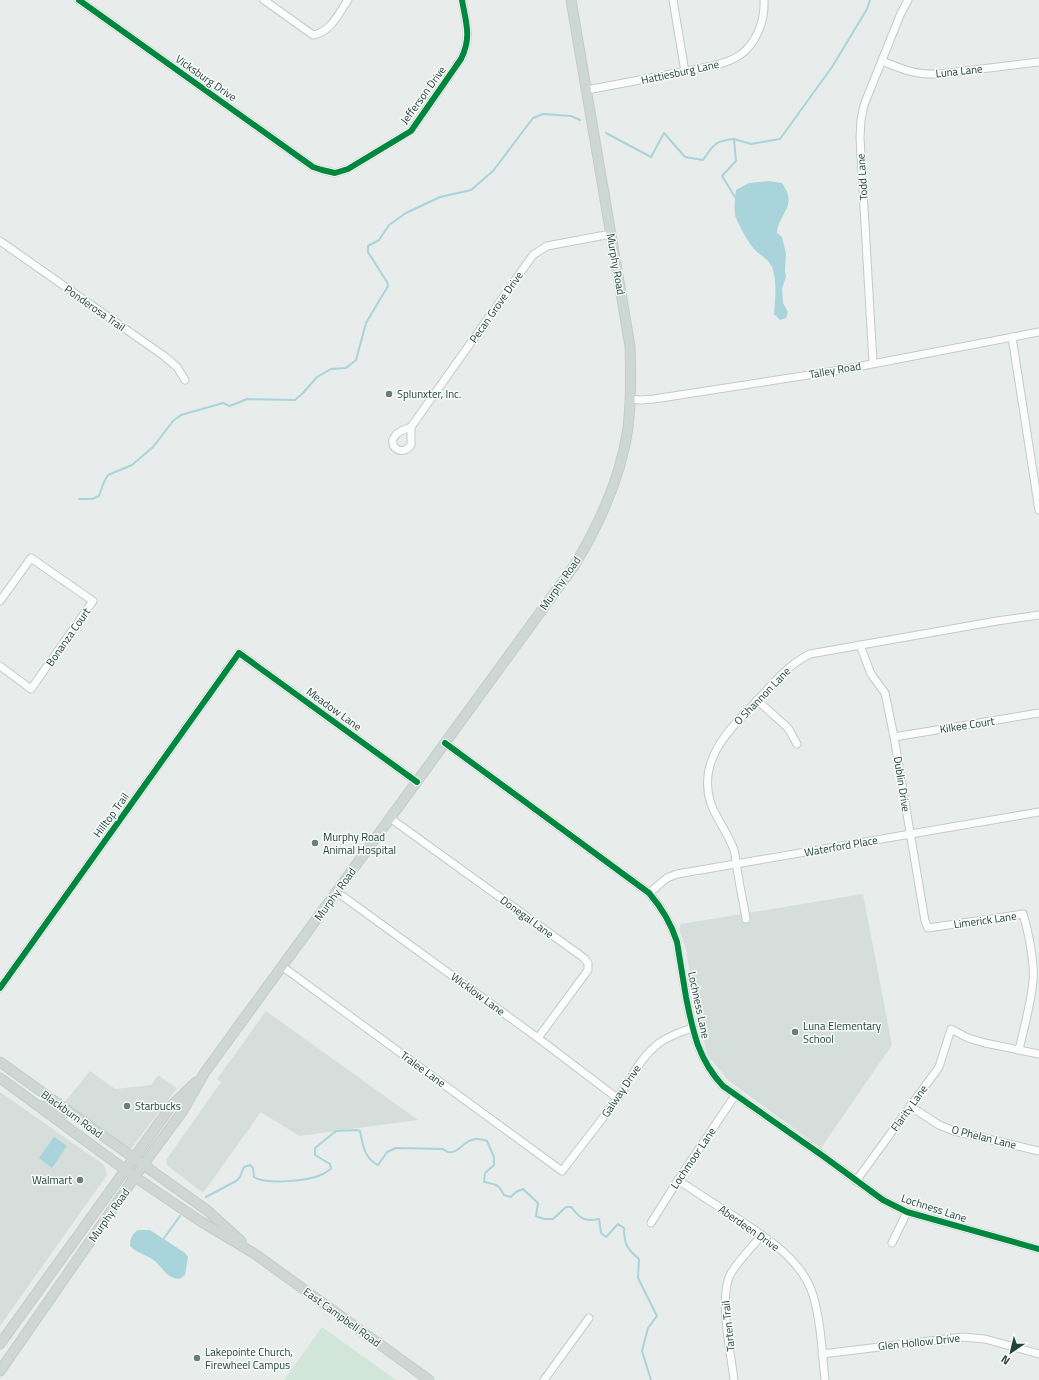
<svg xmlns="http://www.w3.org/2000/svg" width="1039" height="1380" viewBox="0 0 1039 1380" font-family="'Titillium Web',sans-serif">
	<rect width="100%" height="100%" fill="#e8edeb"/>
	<g fill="#d6dedb">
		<path d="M863,894L892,1045L821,1148L729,1081L708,1056L697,1019L686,950L679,929L681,924Z"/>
		<path d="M266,1011L418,1120L299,1136L261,1112L203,1193L167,1165L166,1160L221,1082L217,1079Z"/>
		<path d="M90,1071L115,1089L151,1085L158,1075L177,1088L130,1150L63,1104Z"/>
		<path d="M0,1092L104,1165L107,1175L0,1326Z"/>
	</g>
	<path fill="#d1e6d8" d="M322,1327L396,1380H284Z"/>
	<g fill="#a9d4db">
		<path d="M769,181L782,183C799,207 778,213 777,233L782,237L786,253L785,271L786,277L782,289L783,303L788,312L786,318L780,320L774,314C775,300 777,284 773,270C770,259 762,257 755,250C749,244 737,222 735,215C734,207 735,197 736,190L749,183Z"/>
		<path d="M54,1137L67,1146L52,1168L39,1158Z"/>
		<path d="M138,1230H150L185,1253L188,1257L185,1275C182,1278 178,1280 174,1278C166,1276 161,1266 155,1261C147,1255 137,1253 130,1246C130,1239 132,1234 138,1230Z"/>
	</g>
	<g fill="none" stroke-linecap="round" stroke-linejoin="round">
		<g stroke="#a9d4db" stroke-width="2">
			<path d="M606,133L651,157L664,133L685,157L703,160C714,144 715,141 734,139L736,161L722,176L735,197"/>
			<path d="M734,139L751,144L780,139L832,67L867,9L870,0"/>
			<path d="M79,499H92L99,496L104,482L108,475L132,465L153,447L173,421L181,415L223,403L230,406L247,399L295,400L303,393L317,377L331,369L346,368L356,360L366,323L388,286L387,282L368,252V246L379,240L389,225L406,213L440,197L471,190L493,171L533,118L543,114L571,116L580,120"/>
			<path d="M206,1197L236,1181L240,1177L244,1167L250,1165L253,1168L254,1177C268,1185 309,1181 323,1174C326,1173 328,1170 331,1169L330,1164L315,1155V1148L336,1131L357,1130L360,1131C363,1145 364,1158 378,1165L387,1152L396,1148L443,1149C445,1150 446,1152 448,1152C461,1155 465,1132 487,1141L494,1157V1165L485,1173L484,1182C496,1185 498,1183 504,1195L511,1197L516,1192L523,1189L538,1203L536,1216L544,1219H553L566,1207H571C580,1218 583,1222 599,1219L601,1233L606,1237L618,1224L624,1228C624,1244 627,1249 639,1259L638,1278L657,1316L648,1328L642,1351L651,1380"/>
			<path d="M164,1238L180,1216"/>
		</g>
		<g stroke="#c5cac8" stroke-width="9">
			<g id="minor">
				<path d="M79,0L313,167L322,170L335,173L348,169L411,131L461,59C472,37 466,23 462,0"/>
				<path d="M264,0L313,35C331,32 339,13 348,0"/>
				<path d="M673,0L685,72"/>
				<path d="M882,61C904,70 916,75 940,74L1039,62"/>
				<path d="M587,90L713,66C722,63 732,61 740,55C757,43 765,20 764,0"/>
				<path d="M0,241L164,356L177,367L185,380"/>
				<path d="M1012,337L1039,510"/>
				<path d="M873,363L860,138L861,120L864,105L901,13L908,0"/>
				<path d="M630,399L640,400L654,399L841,370L1039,332"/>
				<path d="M411,427V445C401,458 387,445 395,436C398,431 406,429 411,427L533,255L547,246L611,234"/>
				<path d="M0,601L31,558L93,601L31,689L0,666"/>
				<path d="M860,645L871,674L885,693L894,737L925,921L928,928L1023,914C1028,930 1035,964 1033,981C1031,1004 1024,1027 1019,1050"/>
				<path d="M757,700L788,728L797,744"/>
				<path d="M894,737L1039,713"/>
				<path d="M445,743L649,893C662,908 671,923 677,942C680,960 683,979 686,997C693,1032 698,1059 723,1086L823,1156L883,1200L907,1212L1039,1249"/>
				<path d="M390,818L584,958L588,963V970L538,1038"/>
				<path d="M337,892L538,1038L617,1098"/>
				<path d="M649,893L667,878L677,874L1039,812"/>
				<path d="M746,919C744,904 740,889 738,874C736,866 736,857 734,850C728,833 717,820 711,804C697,762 727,731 754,704C771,686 787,665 810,654L997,621L1039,615"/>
				<path d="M283,967L562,1171C580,1147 599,1124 616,1100C630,1080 639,1059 659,1043C669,1036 680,1032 692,1028"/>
				<path d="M0,988L239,653L417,782"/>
				<path d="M910,1106L939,1125L954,1131L1039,1151"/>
				<path d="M678,1180C696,1192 714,1204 732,1215C763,1236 801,1257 813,1295C821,1322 822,1352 825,1380"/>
				<path d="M856,1181L939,1067L951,1029L968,1038L985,1043L1039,1054"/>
				<path d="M651,1223L678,1180L736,1094"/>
				<path d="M892,1243L907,1212"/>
				<path d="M822,1354L962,1337L985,1339L1039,1354"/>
				<path d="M544,1380L589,1318"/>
				<path d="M734,1380C731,1354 718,1295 731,1273C739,1260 752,1247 762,1235"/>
			</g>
		</g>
		<g stroke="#c3ccc9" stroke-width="11">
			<g id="major">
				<path d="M0,1062L208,1211L241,1241"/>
				<path d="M0,1078L135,1177L200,1221L255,1254L429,1380"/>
				<path d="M42,1106L63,1114L68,1111"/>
				<path d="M0,1344L172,1105L196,1082"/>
				<path d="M0,1371L148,1158L182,1112L205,1072L574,566C599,525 621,476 628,428C631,401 631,373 630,346L571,0"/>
			</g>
		</g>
		<use href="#minor" stroke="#fcfcfc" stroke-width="7"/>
		<use href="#major" stroke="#cfd7d5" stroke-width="9"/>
		<g stroke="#f7fbf9" stroke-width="8">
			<g id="cycleway">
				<path d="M79,0L313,167L322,170L335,173L348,169L411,131L461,59C472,37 466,23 462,0"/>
				<path d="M445,743L649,893C662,908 671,923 677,942C680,960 683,979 686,997C693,1032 698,1059 723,1086L823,1156L883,1200L907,1212L1039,1249"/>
				<path d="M0,988L239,653L417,782"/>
			</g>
		</g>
		<use href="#cycleway" stroke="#00873e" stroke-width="6"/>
	</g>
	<g fill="#697e78" stroke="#f7fbf9" stroke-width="1.5">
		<circle cx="389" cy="394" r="4"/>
		<circle cx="315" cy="843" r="4"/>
		<circle cx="795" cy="1032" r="4"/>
		<circle cx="127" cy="1106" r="4"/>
		<circle cx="80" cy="1180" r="4"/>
		<circle cx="197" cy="1358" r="4"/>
	</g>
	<g text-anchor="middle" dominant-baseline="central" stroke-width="3" stroke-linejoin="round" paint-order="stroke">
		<g font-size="11" fill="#24423a" stroke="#f7fbf9">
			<text transform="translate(959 71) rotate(-6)">Luna Lane</text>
			<text transform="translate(680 72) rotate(-12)">Hattiesburg Lane</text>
			<text transform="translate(206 78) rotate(35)">Vicksburg Drive</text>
			<text transform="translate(423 95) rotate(-54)">Jefferson Drive</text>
			<text transform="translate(862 177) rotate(-94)">Todd Lane</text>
			<text transform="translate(616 264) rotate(80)">Murphy Road</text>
			<text transform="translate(496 307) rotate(-55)">Pecan Grove Drive</text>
			<text transform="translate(95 308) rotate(35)">Ponderosa Trail</text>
			<text transform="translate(835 370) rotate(-10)">Talley Road</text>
			<text transform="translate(560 583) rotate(-55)">Murphy Road</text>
			<text transform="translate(68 637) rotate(-55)">Bonanza Court</text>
			<text transform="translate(762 696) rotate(-46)">O Shannon Lane</text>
			<text transform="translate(334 709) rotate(36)">Meadow Lane</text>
			<text transform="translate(967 725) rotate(-9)">Kilkee Court</text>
			<text transform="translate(902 784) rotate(81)">Dublin Drive</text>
			<text transform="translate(111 815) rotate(-54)">Hilltop Trail</text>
			<text transform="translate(841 846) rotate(-10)">Waterford Place</text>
			<text transform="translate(335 894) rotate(-54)">Murphy Road</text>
			<text transform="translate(527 917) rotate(36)">Donegal Lane</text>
			<text transform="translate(985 920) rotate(-8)">Limerick Lane</text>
			<text transform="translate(478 994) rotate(36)">Wicklow Lane</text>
			<text transform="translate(699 1005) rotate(78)">Lochness Lane</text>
			<text transform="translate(423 1069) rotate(36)">Tralee Lane</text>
			<text transform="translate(621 1091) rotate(-56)">Galway Drive</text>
			<text transform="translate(909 1108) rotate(-54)">Flarity Lane</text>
			<text transform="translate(72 1114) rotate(36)">Blackburn Road</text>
			<text transform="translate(984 1137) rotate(14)">O Phelan Lane</text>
			<text transform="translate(693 1158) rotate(-56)">Lochmoor Lane</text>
			<text transform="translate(934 1208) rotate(18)">Lochness Lane</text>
			<text transform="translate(109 1215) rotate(-55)">Murphy Road</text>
			<text transform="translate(749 1228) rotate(35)">Aberdeen Drive</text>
			<text transform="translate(342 1317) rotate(36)">East Campbell Road</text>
			<text transform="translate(728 1326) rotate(-96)">Tarten Trail</text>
			<text transform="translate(919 1342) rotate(-6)">Glen Hollow Drive</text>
		</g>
		<g font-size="11" fill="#24423a" stroke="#f7fbf9" text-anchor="start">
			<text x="397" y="394">Splunxter, Inc.</text>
			<text x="323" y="837">Murphy Road<tspan x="323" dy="13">Animal Hospital</tspan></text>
			<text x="803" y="1026">Luna Elementary<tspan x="803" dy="13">School</tspan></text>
			<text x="135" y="1106">Starbucks</text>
			<text x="72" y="1180" text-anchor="end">Walmart</text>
			<text x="205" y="1352">Lakepointe Church,<tspan x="205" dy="13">Firewheel Campus</tspan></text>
		</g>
	</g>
	<g transform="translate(1011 1352) rotate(215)" stroke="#f7fbf9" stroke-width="3" paint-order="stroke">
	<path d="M0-3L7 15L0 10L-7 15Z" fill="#24423a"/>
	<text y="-6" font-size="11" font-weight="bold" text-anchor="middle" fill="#24423a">N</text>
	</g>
</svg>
